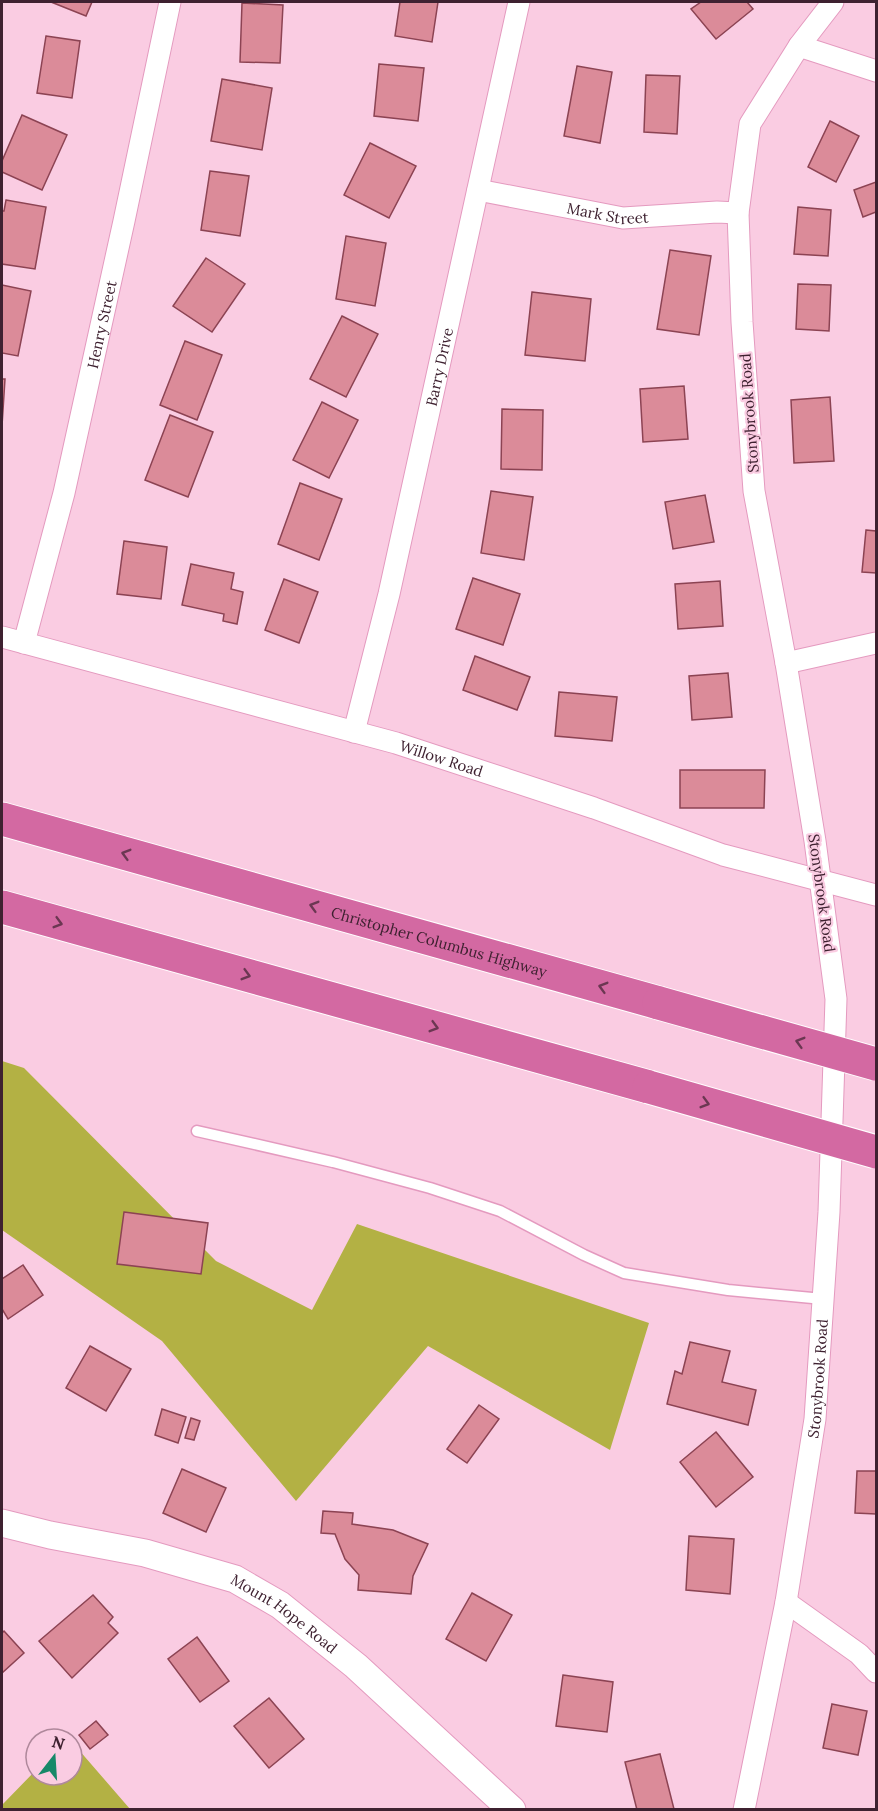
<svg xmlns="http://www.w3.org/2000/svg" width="878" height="1811" viewBox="0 0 878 1811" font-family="Lora,serif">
	<rect width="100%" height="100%" fill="#facce2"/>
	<g fill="#b3b144">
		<path d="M2,1061L24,1068L216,1261L312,1310L357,1224L649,1323L610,1450L428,1346L296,1501L162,1341L2,1230Z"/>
		<path d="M72,1742L130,1809H2V1805L36,1770V1775H72Z"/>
	</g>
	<g fill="#db8b99" stroke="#8c4353" stroke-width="1.5">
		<path d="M51,2H92L86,16Z"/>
		<path d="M400,2H438L432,42L395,36Z"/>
		<path d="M701,2H747L753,9L716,39L691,9Z"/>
		<path d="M242,3L283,5L280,63L240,62Z"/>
		<path d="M46,36L80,41L72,98L37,93Z"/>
		<path d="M379,64L424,68L418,121L374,116Z"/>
		<path d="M577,66L612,72L600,143L564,136Z"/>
		<path d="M646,75L680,76L677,134L644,132Z"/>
		<path d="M222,79L272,88L262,150L211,141Z"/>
		<path d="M22,115L67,135L42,190L2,172V161Z"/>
		<path d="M830,121L859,136L836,182L808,167Z"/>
		<path d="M370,143L416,166L389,218L344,195Z"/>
		<path d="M210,171L249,176L240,236L201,230Z"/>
		<path d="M876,182V212L863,217L854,190Z"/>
		<path d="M6,200L46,207L35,269L2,264V211H4Z"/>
		<path d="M798,207L831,210L828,256L794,254Z"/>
		<path d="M346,236L386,243L375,306L336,299Z"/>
		<path d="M670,250L711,256L699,335L657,329Z"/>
		<path d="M206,258L245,284L212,332L173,306Z"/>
		<path d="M798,284L831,285L829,331L796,329Z"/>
		<path d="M2,285L31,291L18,356L2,353Z"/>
		<path d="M532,292L591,299L585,361L525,355Z"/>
		<path d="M342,316L378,334L346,397L310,379Z"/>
		<path d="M185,341L222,355L197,420L160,405Z"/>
		<path d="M2,379H5L2,426Z"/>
		<path d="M684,386L688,439L643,442L640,389Z"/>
		<path d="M830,397L834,461L794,463L791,400Z"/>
		<path d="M322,402L358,420L329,478L293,460Z"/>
		<path d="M502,409L543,410L542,470L501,469Z"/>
		<path d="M170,415L213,432L188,497L145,480Z"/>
		<path d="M300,483L342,499L319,560L278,544Z"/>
		<path d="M491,491L533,497L524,560L481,553Z"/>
		<path d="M705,495L714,542L673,549L665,502Z"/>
		<path d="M866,530L876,531V573L862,572Z"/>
		<path d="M124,541L167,547L161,599L117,594Z"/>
		<path d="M191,564L234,573L231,589L243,592L237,624L223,621L224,614L182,605Z"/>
		<path d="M473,578L520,594L503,645L456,629Z"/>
		<path d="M284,579L318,592L299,643L265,630Z"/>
		<path d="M720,581L723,626L678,629L675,584Z"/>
		<path d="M475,656L530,677L517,710L463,690Z"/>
		<path d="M728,673L732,717L692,720L689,676Z"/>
		<path d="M559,692L617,697L612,741L555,736Z"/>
		<path d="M680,770H765L764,808H680Z"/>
		<path d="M124,1212L208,1223L201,1274L117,1264Z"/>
		<path d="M23,1265L43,1295L8,1319L2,1309V1279Z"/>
		<path d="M690,1342L730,1351L722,1382L756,1390L748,1425L667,1404L675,1371L682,1374Z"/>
		<path d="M90,1346L131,1369L106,1411L66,1388Z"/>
		<path d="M479,1405L499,1419L467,1463L447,1449Z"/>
		<path d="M162,1409L186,1417L178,1443L155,1435Z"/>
		<path d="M191,1418L200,1421L194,1440L185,1438Z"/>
		<path d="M716,1432L753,1477L716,1507L680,1462Z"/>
		<path d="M182,1469L226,1488L206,1532L163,1513Z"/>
		<path d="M857,1471H876V1514L855,1513Z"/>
		<path d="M323,1511L353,1513L352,1524L393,1530L428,1544L413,1576L411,1594L358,1590L359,1575L345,1559L335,1534L321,1533Z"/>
		<path d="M689,1536L734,1539L730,1594L686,1590Z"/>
		<path d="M472,1593L512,1615L486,1661L446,1639Z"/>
		<path d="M93,1595L113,1617L108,1623L118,1633L72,1678L39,1641Z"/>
		<path d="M4,1631L24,1653L2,1673V1633Z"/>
		<path d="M197,1637L229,1681L200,1702L168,1659Z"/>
		<path d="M563,1675L613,1682L607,1732L556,1726Z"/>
		<path d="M269,1698L304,1739L269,1768L234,1726Z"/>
		<path d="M832,1704L867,1711L858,1755L823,1748Z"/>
		<path d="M96,1721L108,1735L90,1749L79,1735Z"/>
		<path d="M660,1754L674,1809L637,1810L625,1762Z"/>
	</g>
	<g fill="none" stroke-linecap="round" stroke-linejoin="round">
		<g stroke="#e49abf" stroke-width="13">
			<path id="service" d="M197,1131L333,1162L430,1188L500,1211L584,1255L624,1273L728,1290L823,1299"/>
		</g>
		<g stroke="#e49abf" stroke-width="23">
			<g id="minor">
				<path d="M799,46L876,71"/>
				<path id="s1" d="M478,190L623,218L717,212L738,213"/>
				<path id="s2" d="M2,637L396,743L594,808L723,855L876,895"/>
				<path id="s3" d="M24,643L64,493L124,221L170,2"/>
				<path d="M786,663L876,643"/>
				<path id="s4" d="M354,732L389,594L519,2"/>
				<path d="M786,1602L859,1654L876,1672"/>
				<path id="s5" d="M744,1810L786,1602L815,1419L829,1212L836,999L815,841L786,663L754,491L742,322L738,213L750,124L799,46L833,2"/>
			</g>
		</g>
		<g stroke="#e49abf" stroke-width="29">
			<g id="tertiary">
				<path id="s6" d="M2,1523L50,1535L145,1553L235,1579L280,1605L356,1666L512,1810"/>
			</g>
		</g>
		<g stroke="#fff" stroke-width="35">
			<g id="motorway">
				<path id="s7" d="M2,819L659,1003"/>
				<path d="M2,907L649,1087"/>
			</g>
		</g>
		<use href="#service" stroke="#fff" stroke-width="10"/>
		<use href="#minor" stroke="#fff" stroke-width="21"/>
		<use href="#tertiary" stroke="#fff" stroke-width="27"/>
		<use href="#motorway" stroke="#d369a2" stroke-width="33"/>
		<g stroke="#fff" stroke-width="35" stroke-linecap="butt">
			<g id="motorway-bridge">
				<path d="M659,1003L876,1064"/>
				<path d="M649,1087L876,1152"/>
			</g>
		</g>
		<use href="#motorway-bridge" stroke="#d369a2" stroke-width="33"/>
	</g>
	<defs><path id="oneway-chevron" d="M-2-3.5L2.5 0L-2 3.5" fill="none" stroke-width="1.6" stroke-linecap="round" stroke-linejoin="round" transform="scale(1.5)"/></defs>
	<g stroke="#6b3752">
		<use href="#oneway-chevron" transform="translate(126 854) rotate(-164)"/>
		<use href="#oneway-chevron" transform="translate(314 906) rotate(-164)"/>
		<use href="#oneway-chevron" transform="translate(58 923) rotate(16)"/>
		<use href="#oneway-chevron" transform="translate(246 975) rotate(16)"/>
		<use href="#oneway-chevron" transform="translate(603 987) rotate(-164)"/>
		<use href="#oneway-chevron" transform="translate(434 1027) rotate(16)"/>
		<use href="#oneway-chevron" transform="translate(800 1042) rotate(-164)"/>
		<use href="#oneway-chevron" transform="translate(705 1103) rotate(16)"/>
	</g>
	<g text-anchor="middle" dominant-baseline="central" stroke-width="4.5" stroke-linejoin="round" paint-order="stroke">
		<g font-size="15" fill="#3e2130" stroke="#facce2">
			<text stroke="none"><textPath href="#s1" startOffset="132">Mark Street</textPath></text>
			<text stroke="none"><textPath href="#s3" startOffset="328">Henry Street</textPath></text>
			<text stroke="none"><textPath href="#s4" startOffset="375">Barry Drive</textPath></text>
			<text transform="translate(749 413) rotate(-94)">Stonybrook Road</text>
			<text stroke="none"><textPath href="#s2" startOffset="456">Willow Road</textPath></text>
			<text transform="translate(822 893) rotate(82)">Stonybrook Road</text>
			<text stroke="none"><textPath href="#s7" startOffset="454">Christopher Columbus Highway</textPath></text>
			<text stroke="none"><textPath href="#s5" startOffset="438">Stonybrook Road</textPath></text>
			<text stroke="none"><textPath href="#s6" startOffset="300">Mount Hope Road</textPath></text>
		</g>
	</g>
	<rect width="878" height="1811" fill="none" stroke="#3e2130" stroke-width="6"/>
	<g transform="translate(54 1757) rotate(17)"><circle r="28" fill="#facce2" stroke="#af889b" stroke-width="1.5"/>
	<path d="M0-4.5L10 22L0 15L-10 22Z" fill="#168969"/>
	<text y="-9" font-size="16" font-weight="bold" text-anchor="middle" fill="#3e2130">N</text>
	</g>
</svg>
